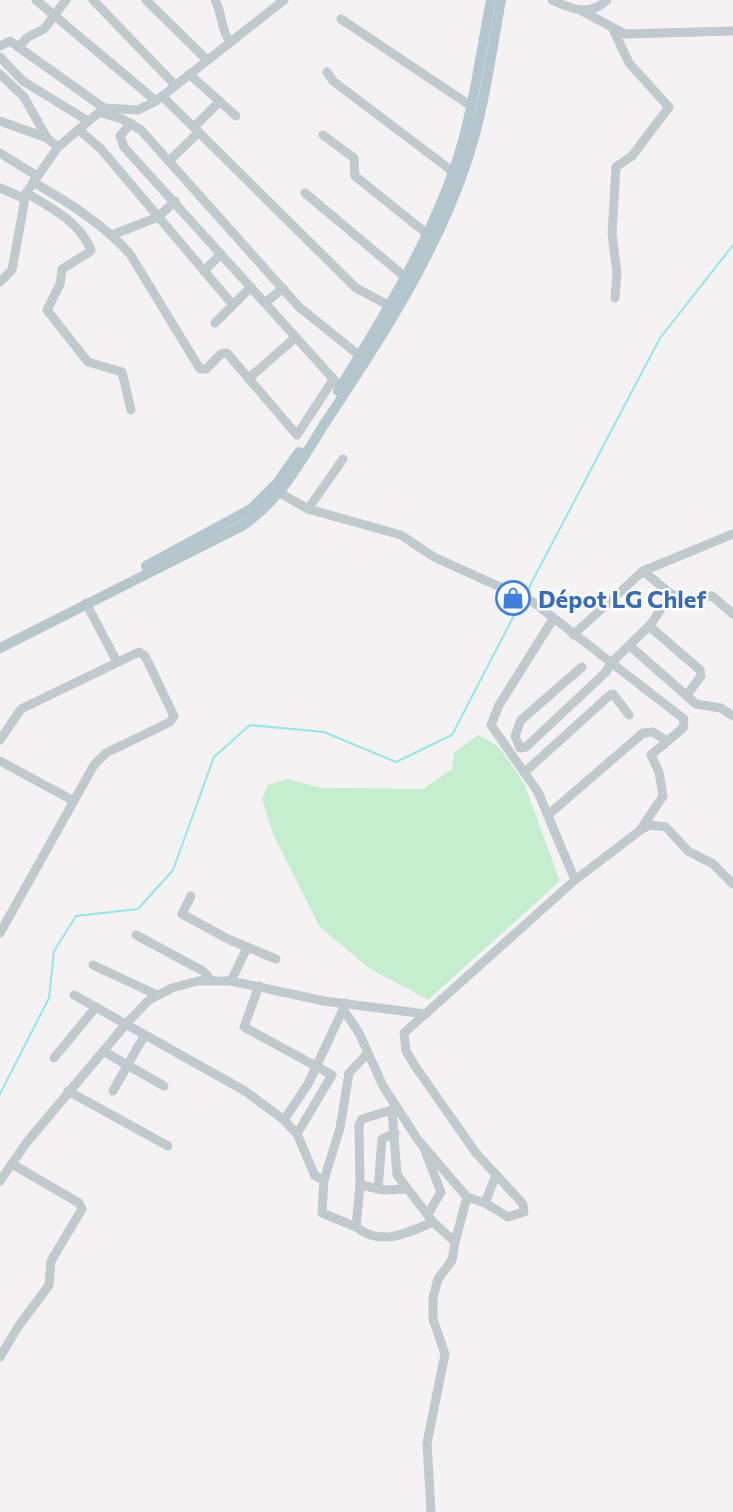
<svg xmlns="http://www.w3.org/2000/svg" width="733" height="1512" viewBox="0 0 733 1512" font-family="Commissioner,sans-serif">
	<rect width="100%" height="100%" fill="#f4f2f3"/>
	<path fill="#c4eecd" d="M478,735L498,746L524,783L560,881L428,1000L369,968L320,927L273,834L262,799L268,785L287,779L322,788L423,789L452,769L454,753Z"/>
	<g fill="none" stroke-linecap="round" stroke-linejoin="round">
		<g stroke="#94e7e9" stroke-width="2">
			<path d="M525,595L660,338L733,245"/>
			<path d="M0,1094L49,998L54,951L76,916L138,909L173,870L214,757L250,725L324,732L396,762L452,735L522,600"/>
		</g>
		<g stroke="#bfc9ce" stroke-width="9">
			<path d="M36,0L156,101"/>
			<path d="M93,0L175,85"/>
			<path d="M146,0L206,59"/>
			<path d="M215,0C223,15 220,28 230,42"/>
			<path d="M552,0C571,9 590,17 607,0"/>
			<path d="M580,10L625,34L733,31"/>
			<path d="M341,19L471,106"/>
			<path d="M614,31L629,63L669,107L632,156L616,167L612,234L617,273L615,298"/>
			<path d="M0,46L10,41L104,108L138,110L156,101L284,0"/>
			<path d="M18,47L28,37L44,29L66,0"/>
			<path d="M0,57L23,81L88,121"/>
			<path d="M327,72L333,81L452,171"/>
			<path d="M0,74L24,97L47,138"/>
			<path d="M189,74L236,116"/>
			<path d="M162,96L356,288L388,305"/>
			<path d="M102,113L122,119L141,130L299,307L360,356"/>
			<path d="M0,121L47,138L58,147"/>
			<path d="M131,123L120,136L124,147L338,384"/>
			<path d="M194,127L220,101"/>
			<path d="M79,130L101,149L233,305"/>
			<path d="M323,135L354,158L355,176L426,233"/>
			<path d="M0,153L37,176"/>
			<path d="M170,160L199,132"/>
			<path d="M33,182C68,202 103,224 130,254L200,369H206L221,354L227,353L297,435L333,380"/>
			<path d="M0,188L23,198"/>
			<path d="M26,193C50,207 80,222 91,250L88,253L62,269L60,284L47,310L88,362L122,372L131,410"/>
			<path d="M305,193L404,276"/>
			<path d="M112,235L158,217L175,201"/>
			<path d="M204,271L221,254"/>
			<path d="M0,282L12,270L26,193L58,147L103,109"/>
			<path d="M265,303L283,288"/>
			<path d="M215,323L251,287"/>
			<path d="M248,379L296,337"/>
			<path d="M280,493L308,509L401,535L434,557L533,602L684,719L683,728L651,755L659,772L663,796L640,830"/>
			<path d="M308,509L343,459"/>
			<path d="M643,571L671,594L686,600L712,596L733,614"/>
			<path d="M86,603L117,662"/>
			<path d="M553,619L499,705L491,725L538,792L575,880"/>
			<path d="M649,626L700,670L701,676L687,695"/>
			<path d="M573,635L643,571L733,534"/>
			<path d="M630,646L696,704L721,708L733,716"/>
			<path d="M582,667L521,720L515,736L520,748L526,747L606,672L610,664L651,624L671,594"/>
			<path d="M0,740L21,709L139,652L145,656L174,716L170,722L106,753L94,765L0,933"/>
			<path d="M0,761L72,800"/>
			<path d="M526,771L610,695L613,694L629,715"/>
			<path d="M549,814L643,733L653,732L667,741"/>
			<path d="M191,896L182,914L230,940L276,959"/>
			<path d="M136,935L203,971L210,979"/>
			<path d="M93,965L157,995"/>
			<path d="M231,981L247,948"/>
			<path d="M259,986L244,1027L332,1075L297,1134"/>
			<path d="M74,995L245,1091L284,1120L308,1084L346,1003"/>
			<path d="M343,1009L359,1033L383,1086L418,1140L467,1197L485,1203L496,1175"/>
			<path d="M103,1051L164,1086"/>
			<path d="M54,1058L96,1007"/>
			<path d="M68,1091L168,1146"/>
			<path d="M113,1091L144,1036"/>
			<path d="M395,1109L362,1119L359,1125L360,1185L356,1227C381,1247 407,1233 433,1222"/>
			<path d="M392,1110L397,1175L433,1222L455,1242L452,1260L438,1279L433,1298V1319L445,1354L427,1443L431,1512"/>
			<path d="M284,1120L297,1134L315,1176L324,1180L340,1128L349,1073L367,1054"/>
			<path d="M424,1148L441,1192L428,1214"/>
			<path d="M324,1180L322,1213L356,1227"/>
			<path d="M0,1181L27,1142L126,1024L149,1000L172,988L198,981H231L324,1001L426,1014"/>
			<path d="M360,1185L384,1190L407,1189"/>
			<path d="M378,1189L382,1139L395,1133"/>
			<path d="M485,1203L508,1217L524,1212L523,1204L476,1153L415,1066L406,1051L404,1033L575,880L642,829L651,825L666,827L688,851L713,864L733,884"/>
			<path d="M455,1242L467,1197"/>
			<path d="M0,1357L18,1327L49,1285L51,1261L82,1209L79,1203L12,1164"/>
		</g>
		<g stroke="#b4c7cf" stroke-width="10">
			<path d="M338,391C385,315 441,224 464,137C476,92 482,46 491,0"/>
			<path d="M146,566L251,509L277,483L299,452"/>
			<path d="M0,648L242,526C280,501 301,461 325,423C379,342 436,255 467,161C484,110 491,54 501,0"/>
		</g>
	</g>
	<defs>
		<g id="shop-ring" transform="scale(1.75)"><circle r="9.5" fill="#fff" stroke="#3f7fe0" stroke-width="1.5"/><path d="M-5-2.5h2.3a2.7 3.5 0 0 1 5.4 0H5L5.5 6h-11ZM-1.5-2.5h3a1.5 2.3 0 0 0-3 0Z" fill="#3f7fe0"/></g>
	</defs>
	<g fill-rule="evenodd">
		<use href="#shop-ring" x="513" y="598"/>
	</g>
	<g text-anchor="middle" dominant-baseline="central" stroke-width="5" stroke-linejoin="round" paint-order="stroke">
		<g font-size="24" font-weight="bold" fill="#366cbe" stroke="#fff" text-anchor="start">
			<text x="538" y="598">Dépot LG Chlef</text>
		</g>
	</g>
</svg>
